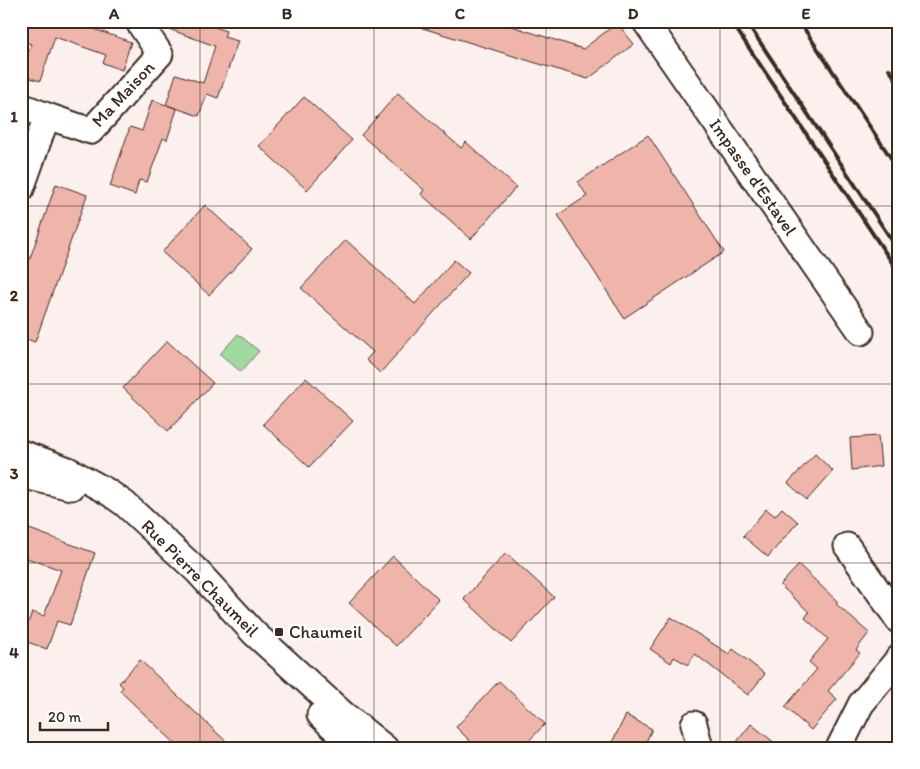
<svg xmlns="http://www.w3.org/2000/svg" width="920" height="769" viewBox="0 0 920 769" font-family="Itim,sans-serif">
	<rect width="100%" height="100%" fill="#fcf0ee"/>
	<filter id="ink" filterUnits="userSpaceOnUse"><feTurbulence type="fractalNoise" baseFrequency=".02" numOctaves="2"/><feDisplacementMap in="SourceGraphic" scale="10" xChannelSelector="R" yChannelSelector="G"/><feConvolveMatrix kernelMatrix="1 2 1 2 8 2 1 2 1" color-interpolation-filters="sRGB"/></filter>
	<g filter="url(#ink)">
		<path fill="#a0daa0" stroke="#6e825f" d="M238,334L259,351L241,372L220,354Z"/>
		<g fill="#f0b5aa" stroke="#3b2a1e">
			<path d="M21,21H97L94,29L131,42L122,70L103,63L106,55L55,37L40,81L21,75L31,44L22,41L26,27L21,25Z"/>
			<path d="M155,21H213L212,26L226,31L224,37L238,41L218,98L207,94L199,116L167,105L177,109L167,140L163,138L147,182L139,180L135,195L110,186L130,127L142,131L152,100L166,105L176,74L203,83L215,46L158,25Z"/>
			<path d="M417,21H496L583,49L617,23L634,44L588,79L416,26Z"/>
			<path d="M398,93L461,148L466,142L516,187L471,239L421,194L424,190L361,135Z"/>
			<path d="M304,97L352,140L307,190L259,146Z"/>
			<path d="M648,135L724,252L624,318L558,215L587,196L578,182Z"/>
			<path d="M56,184L87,195L35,342L21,337V284Z"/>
			<path d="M205,205L252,249L209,295L162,252Z"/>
			<path d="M346,240L415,304L454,260L469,273L380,373L366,360L373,352L301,288Z"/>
			<path d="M167,341L213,383L168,431L123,388Z"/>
			<path d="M306,378L353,421L309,467L263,424Z"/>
			<path d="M878,436L881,466L852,470L850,438Z"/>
			<path d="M815,454L833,471L807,500L788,483Z"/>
			<path d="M782,508L798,522L768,557L743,536L766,509L775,516Z"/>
			<path d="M21,526L95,553L70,625L57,621L47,649L22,640L32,612L44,616L61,570L21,556Z"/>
			<path d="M506,553L554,597L511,643L464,599Z"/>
			<path d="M393,556L439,600L396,646L349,603Z"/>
			<path d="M799,565L838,602L836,604L869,633L856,650L860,653L828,691L837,699L811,730L785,707L817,669L809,662L828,639L805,618L809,612L780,585Z"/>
			<path d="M671,617L729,654L733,649L765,674L748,695L695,654L688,665L674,657L671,663L650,649Z"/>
			<path d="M140,660L233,748H180L120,691L123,687L119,683Z"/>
			<path d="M499,681L545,724L522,748H477L456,727Z"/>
			<path d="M626,715L652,729L643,748H609Z"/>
			<path d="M751,724L781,748H732Z"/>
		</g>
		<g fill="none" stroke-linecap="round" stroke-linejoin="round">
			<g stroke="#3b2a1e" stroke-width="29">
				<g id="street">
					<path d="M645,21L861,332"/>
					<path d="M21,106L47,116L21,189"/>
					<path d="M47,116L91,131L160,54L138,21"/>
					<path d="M21,453L68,470L108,492L125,504L197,571L254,633L343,714L385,748"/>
					<path d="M21,475L71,487"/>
					<path d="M847,546L899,621"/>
					<path d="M320,715L355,748"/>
					<path d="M694,724L700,748"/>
					<path d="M839,748L861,704L899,658"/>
				</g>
			</g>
			<use href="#street" stroke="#fff" stroke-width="25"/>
			<g stroke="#3b2a1e" stroke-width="4">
				<path d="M731,21L899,273"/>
				<path d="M746,21L899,251"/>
				<path d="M799,21L899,170"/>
				<path d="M889,69L899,83"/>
			</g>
		</g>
	</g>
	<path fill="none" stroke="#3b2a1e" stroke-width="1" stroke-opacity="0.55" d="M200,21V748M374,21V748M546,21V748M720,21V748M21,206H899M21,384H899M21,563H899"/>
	<rect fill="#3b2a1e" stroke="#fff" stroke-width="2" x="274" y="627" width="10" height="10" rx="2.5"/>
	<g text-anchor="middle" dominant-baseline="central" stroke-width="5" stroke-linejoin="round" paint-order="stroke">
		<g font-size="18" fill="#3b2a1e" stroke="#fff">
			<text transform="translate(123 94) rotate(-47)">Ma Maison</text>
			<text transform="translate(753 177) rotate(55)">Impasse d'Estavel</text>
			<text transform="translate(200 578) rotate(45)">Rue Pierre Chaumeil</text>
		</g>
		<g font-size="18" fill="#3b2a1e" stroke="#fff" text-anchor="start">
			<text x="289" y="632">Chaumeil</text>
		</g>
	</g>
	<rect width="920" height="769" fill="none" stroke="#fff" stroke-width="55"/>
	<path d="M40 722v8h68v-8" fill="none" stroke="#3b2a1e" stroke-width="2.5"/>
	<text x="48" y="722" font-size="15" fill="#3b2a1e" stroke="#ffffff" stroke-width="4" paint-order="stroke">20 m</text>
	<rect x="28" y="28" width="864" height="714" fill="none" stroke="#3b2a1e" stroke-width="2"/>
	<g font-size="16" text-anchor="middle" font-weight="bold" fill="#3b2a1e">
		<text x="114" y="19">A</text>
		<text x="287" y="19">B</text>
		<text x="460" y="19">C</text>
		<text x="633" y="19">D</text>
		<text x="806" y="19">E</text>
		<text x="14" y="122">1</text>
		<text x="14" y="301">2</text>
		<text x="14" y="479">3</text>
		<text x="14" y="658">4</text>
	</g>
</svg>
